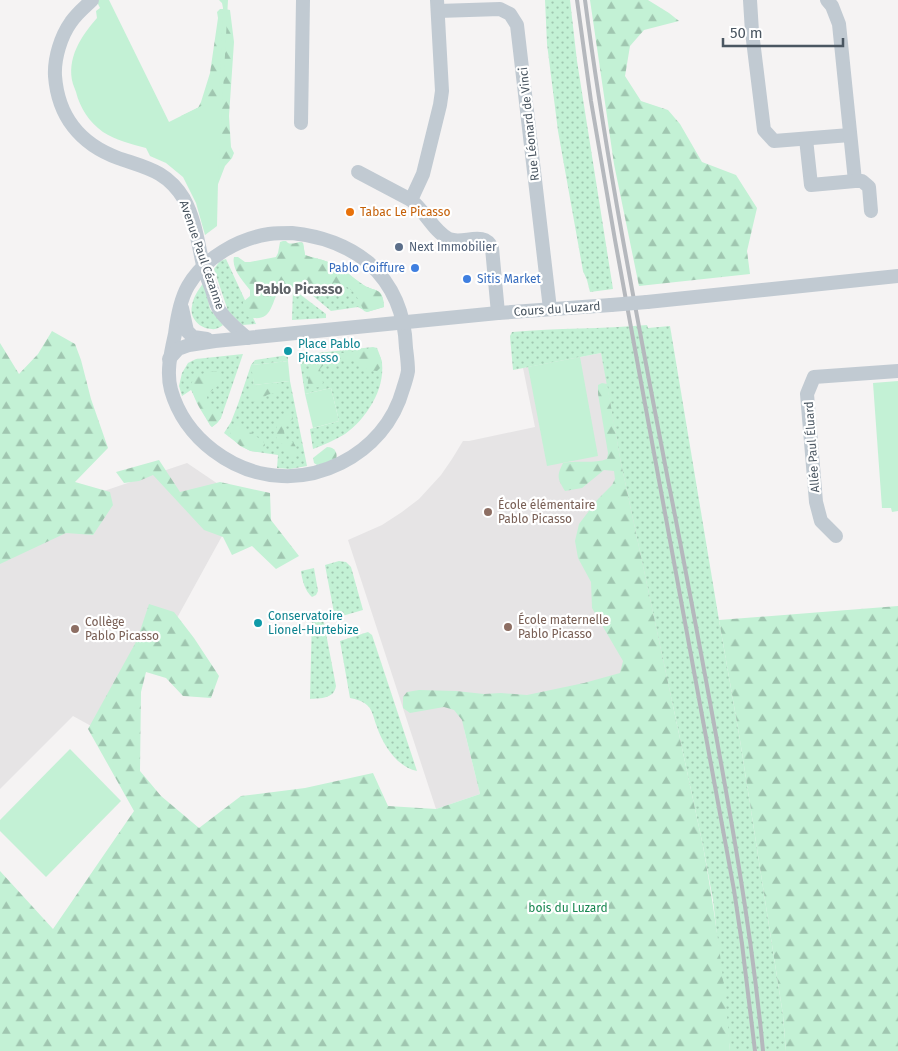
<svg xmlns="http://www.w3.org/2000/svg" width="898" height="1051" viewBox="0 0 898 1051" font-family="'Fira Sans',sans-serif">
	<defs>
		<pattern id="grass-dots" width="8" height="8" patternUnits="userSpaceOnUse" patternTransform="scale(1.25)"><rect width="8" height="8" fill="#c3f1d5"/><path d="M2 2h.1M6 6h.1" fill="none" stroke="#a0c6b0" stroke-width="1.8" stroke-linecap="round"/></pattern>
		<pattern id="forest-firs" width="22" height="20" patternUnits="userSpaceOnUse" patternTransform="scale(1.25)"><rect width="22" height="20" fill="#c3f1d5"/><path d="M5 1l3.5 6h-7zM16 11l3.5 6h-7z" fill="#a0c6b0"/></pattern>
	</defs>
	<rect width="100%" height="100%" fill="#f5f3f3"/>
	<g fill="#e6e4e5">
		<path d="M601,353L672,700L464,729L480,794L436,809L348,540L382,525L402,512L419,499L441,475L452,459L463,441H469L535,427L523,368Z"/>
		<path d="M187,463L221,486L244,496L177,618L93,727L73,716L0,789V526Z"/>
	</g>
	<g fill="url(#grass-dots)">
		<path d="M545,0H570L577,61L613,289L590,292L587,280L583,271L558,131L547,44Z"/>
		<path d="M300,242L303,243L305,255C313,258 321,259 328,262C341,267 351,276 362,284C374,293 383,285 384,307L367,312L358,307L331,311L294,280L296,243Z"/>
		<path d="M226,259L256,324L242,325L228,311L214,269L220,261Z"/>
		<path d="M204,282L210,309L223,325C220,327 216,330 212,329C200,329 189,318 192,306C193,297 199,289 204,282Z"/>
		<path d="M293,289L326,314V318L292,320Z"/>
		<path d="M647,325L648,328L670,326L719,620L740,740L783,1015L786,1051H730L713,900L703,846L621,463L601,353L513,370L510,336L512,332C557,328 602,329 647,325Z"/>
		<path d="M373,347L377,348C379,353 381,358 382,363C385,390 366,419 345,434C335,440 324,445 313,449L310,429L339,421L331,388L305,394L299,355Z"/>
		<path d="M243,354L221,418L217,423L212,427L210,425L191,390L182,396L179,386L182,373L188,363L196,359Z"/>
		<path d="M288,355V361L252,365L254,385L290,381L307,466L290,469L277,468L278,455L250,451L237,443L224,433L231,422L238,404L251,365L255,360Z"/>
		<path d="M339,561L346,562L351,567L363,610L335,618L325,565Z"/>
		<path d="M314,568L318,591L316,595L312,597C305,591 302,580 301,571Z"/>
		<path d="M312,615L323,621L324,623L336,686C334,699 321,698 310,699Z"/>
		<path d="M368,632L372,635L417,771C397,767 383,745 377,727C374,720 373,711 368,706C363,701 356,699 350,698L340,641Z"/>
	</g>
	<g fill="url(#forest-firs)">
		<path d="M590,0H648L669,13L679,21L644,30L630,46L625,76L641,101L668,110L680,124L702,162L736,175L757,208L747,251L750,274L639,286L614,164Z"/>
		<path d="M220,9H225L230,10L234,42L229,116L231,147L234,153L232,158L225,166L215,192L181,116L198,108L201,102L210,73L218,18L217,12Z"/>
		<path d="M283,241H286L288,243C293,245 298,241 303,243L305,255C313,258 321,259 328,262C341,267 351,276 362,284C374,293 383,285 384,307L367,312L364,311C358,299 355,290 343,285C328,278 330,289 318,291C308,292 285,285 277,295C275,297 274,302 272,306C267,318 260,320 248,317L244,312L243,302L250,296V290C244,282 231,269 234,257H238L245,262H250L276,257L278,253L280,242Z"/>
		<path d="M52,331L75,344L81,360L91,399L108,448L75,482L110,492L113,505L93,535L66,533L0,564V343L19,374L38,354Z"/>
		<path d="M371,350C379,352 382,357 382,366L377,371L368,370L356,361L350,360L327,361L320,369L323,383L320,387L311,388C310,387 309,386 308,385C307,382 312,363 312,358L314,356Z"/>
		<path d="M215,371H220L222,375V382L208,394L207,397L208,404L220,416L221,418L217,423L212,427L210,425C205,416 186,390 193,380C196,374 209,372 215,371Z"/>
		<path d="M276,383L279,384C285,396 274,392 267,395C264,397 260,400 256,402L251,401C250,399 247,395 248,393C251,385 269,383 276,383Z"/>
		<path d="M602,383L607,384L621,463L703,846C715,914 725,982 730,1051H0V871L53,929L134,811L88,729L137,640L149,604L174,612L194,638L219,676L211,698L183,696L166,678L146,672L141,692L140,771L161,796L199,828L241,796L305,788L373,773L388,806L436,809L480,794L464,729L462,720L454,710L444,707L410,713L403,708V697L407,692L419,690L456,691L484,694L501,693L527,695L584,683L620,673L623,661L592,608L591,582L578,558L575,541L579,524L598,499L612,485L615,479L614,471L604,470L582,488L565,491C558,479 556,477 563,463C577,460 595,464 607,459L608,453L598,394V385Z"/>
		<path d="M285,414H290L293,416V419L285,424L284,431L285,438C293,442 297,443 296,453L294,455C284,453 288,445 277,441C275,431 276,419 285,414Z"/>
		<path d="M238,424L263,441L265,445L260,452C248,452 232,444 230,431L234,425Z"/>
		<path d="M327,447C335,447 338,453 336,460L317,465L314,463L313,458Z"/>
		<path d="M159,460L180,492L220,482L270,493L271,520L299,556L276,569L252,546L232,555L223,537L204,530L153,475L139,481L124,483L116,472Z"/>
		<path d="M898,606V1051H786L783,1015L740,740L719,620Z"/>
	</g>
	<g fill="#c3f1d5">
		<path d="M96,0H109L169,122L219,97L223,8L222,3L219,0H228L218,182L217,226L205,235L196,203L183,177L166,163L150,156L146,148C131,144 115,140 103,132C89,122 80,108 76,92C75,89 74,87 73,84C66,59 81,36 97,18L96,11L100,8Z"/>
		<path d="M580,357L598,456L547,466L528,367Z"/>
		<path d="M288,361L290,381L254,385L251,365Z"/>
		<path d="M898,381V511L892,512L891,508H882L873,383Z"/>
		<path d="M331,388L339,421L313,428L305,394Z"/>
		<path d="M70,749L121,801L46,877L0,831V820Z"/>
	</g>
	<g fill="none" stroke-linecap="round" stroke-linejoin="round">
		<g stroke="#c1cad2" stroke-width="14">
			<path d="M92,0C85,7 77,13 71,22C61,36 54,58 55,76C58,116 80,144 118,158C147,168 167,171 184,199C195,219 198,243 203,265C205,274 209,282 212,290C214,297 216,306 220,311C228,322 238,330 247,338"/>
			<path d="M437,0L442,91L440,105L423,174L411,200C425,211 434,232 449,239C463,245 484,230 492,248L498,313"/>
			<path d="M750,0L752,32L764,130L774,141L850,135"/>
			<path d="M827,0L832,6L839,24L855,181"/>
			<path d="M438,11L500,9L510,14L517,25L550,309"/>
			<path d="M301,123L303,0"/>
			<path d="M806,139L811,185L855,181H862L869,187L871,211"/>
			<path d="M358,172L411,200"/>
			<path d="M292,233C321,236 346,244 369,263C394,286 405,315 406,348C407,356 408,363 408,371C407,377 405,383 403,389C394,422 371,448 341,463C323,472 302,477 282,476C233,474 185,439 171,390C166,372 171,352 175,334C177,318 180,300 188,286C204,258 238,239 269,234C277,233 285,233 292,233Z"/>
			<path d="M647,302L898,276"/>
			<path d="M182,308L187,331L193,337L207,339"/>
			<path d="M169,359L178,349L189,345L215,341L498,313L611,305"/>
			<path d="M836,536L821,521L816,502L807,394L814,377L898,371"/>
		</g>
		<g stroke="#b5b8bd" stroke-width="4">
			<path d="M577,0L591,101L615,240L734,890L742,944L755,1051"/>
			<path d="M585,0C606,161 638,321 668,480C681,545 693,610 705,675C728,800 751,924 763,1051"/>
		</g>
		<path stroke="#c1cad2" stroke-width="14" d="M611,305L647,302"/>
	</g>
	<circle fill="#e8710a" stroke="#fff" stroke-width="2" cx="350" cy="212" r="5"/>
	<circle fill="#5c6f8a" stroke="#fff" stroke-width="2" cx="399" cy="247" r="5"/>
	<g fill="#3f7fe0" stroke="#fff" stroke-width="2">
		<circle cx="415" cy="268" r="5"/>
		<circle cx="467" cy="279" r="5"/>
	</g>
	<g fill="#0f9aa8" stroke="#fff" stroke-width="2">
		<circle cx="288" cy="351" r="5"/>
		<circle cx="258" cy="623" r="5"/>
	</g>
	<g fill="#8d6e63" stroke="#fff" stroke-width="2">
		<circle cx="488" cy="512" r="5"/>
		<circle cx="508" cy="627" r="5"/>
		<circle cx="75" cy="629" r="5"/>
	</g>
	<g text-anchor="middle" dominant-baseline="central" stroke-width="4.5" stroke-linejoin="round" paint-order="stroke">
		<g font-size="12" fill="#4a5661" stroke="#fff">
			<text transform="translate(529 124) rotate(-96)">Rue Léonard de Vinci</text>
			<text transform="translate(202 255) rotate(71)">Avenue Paul Cézanne</text>
			<text transform="translate(557 309) rotate(-4)">Cours du Luzard</text>
			<text transform="translate(812 447) rotate(-94)">Allée Paul Éluard</text>
		</g>
		<g font-size="12" fill="#c56008" stroke="#fff" text-anchor="start">
			<text x="360" y="212">Tabac Le Picasso</text>
		</g>
		<g font-size="12" fill="#4e5e75" stroke="#fff" text-anchor="start">
			<text x="409" y="247">Next Immobilier</text>
		</g>
		<g font-size="12" fill="#366cbe" stroke="#fff" text-anchor="end">
			<text x="405" y="268">Pablo Coiffure</text>
			<text x="477" y="279" text-anchor="start">Sitis Market</text>
		</g>
		<g font-size="12" fill="#0d838f" stroke="#fff" text-anchor="start">
			<text x="298" y="344">Place Pablo<tspan x="298" dy="14">Picasso</tspan></text>
			<text x="268" y="616">Conservatoire<tspan x="268" dy="14">Lionel-Hurtebize</tspan></text>
		</g>
		<g font-size="12" fill="#785e54" stroke="#fff" text-anchor="start">
			<text x="498" y="505">École élémentaire<tspan x="498" dy="14">Pablo Picasso</tspan></text>
			<text x="518" y="620">École maternelle<tspan x="518" dy="14">Pablo Picasso</tspan></text>
			<text x="85" y="622">Collège<tspan x="85" dy="14">Pablo Picasso</tspan></text>
		</g>
		<g font-size="12" fill="#17864f" stroke="#fff">
			<text x="568" y="908">bois du Luzard</text>
		</g>
		<g font-size="14" font-weight="bold" fill="#5f6368" stroke="#fff">
			<text x="299" y="289">Pablo Picasso</text>
		</g>
	</g>
	<path d="M723 38v8h120v-8" fill="none" stroke="#4a5661" stroke-width="2.5"/>
	<text x="730" y="38" font-size="15" fill="#4a5661" stroke="#ffffff" stroke-width="4" paint-order="stroke">50 m</text>
</svg>
